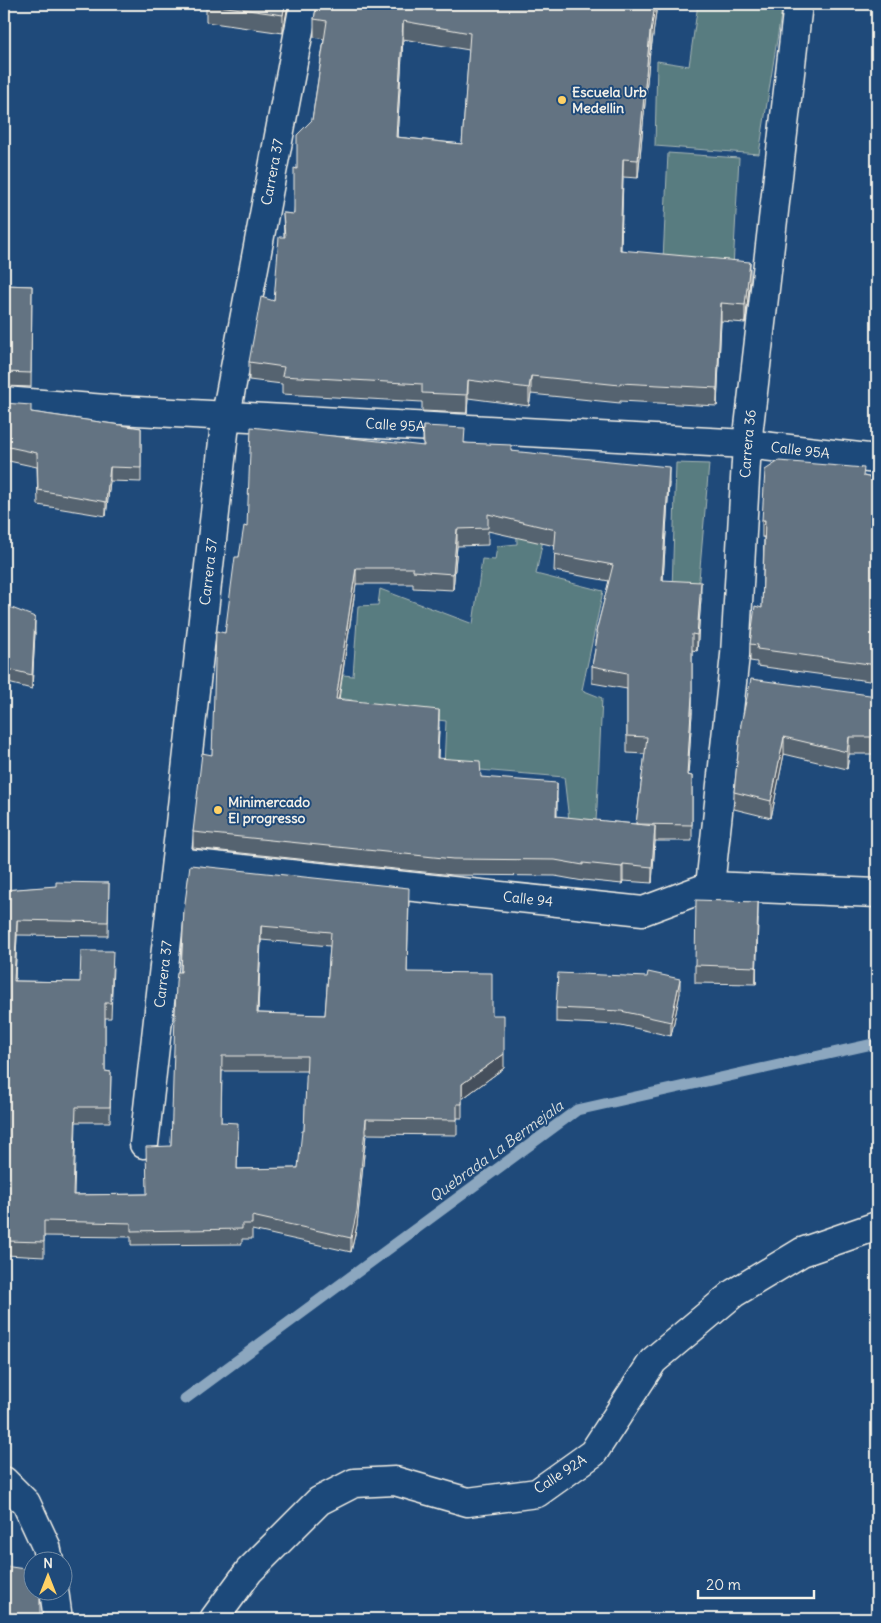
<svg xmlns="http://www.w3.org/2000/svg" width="881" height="1623" viewBox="0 0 881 1623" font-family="Delius,sans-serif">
	<rect width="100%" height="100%" fill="#1f4a7a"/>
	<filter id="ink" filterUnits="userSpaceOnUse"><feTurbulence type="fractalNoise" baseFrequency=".02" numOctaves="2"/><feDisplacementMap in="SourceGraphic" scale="10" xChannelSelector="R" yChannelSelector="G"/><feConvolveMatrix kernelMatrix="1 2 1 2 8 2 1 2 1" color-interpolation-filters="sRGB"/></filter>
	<g filter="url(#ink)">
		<g fill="#597b80" stroke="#a6b6b4">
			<path d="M698,4H746L782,8L759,154L655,146L657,61L689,66Z"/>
			<path d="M668,153L739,158L733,268L663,260Z"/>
			<path d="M676,463L709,464L698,591L672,590Z"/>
			<path d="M515,472L556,476L536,574L603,591L582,690L602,698L597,807L595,833L570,829L564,777L444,767L446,721L356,710L352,700L278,690L283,669L353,676L358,606L378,605L380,589L473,624L482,559L495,560L497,546L517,544Z"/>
		</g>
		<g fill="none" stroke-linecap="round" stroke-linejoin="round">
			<path stroke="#8ca7bf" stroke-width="11" d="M185,1399L577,1110L877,1043"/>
			<g stroke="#f4f1e8" stroke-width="31">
				<g id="minor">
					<path id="s1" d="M4,401L118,410L747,444L877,459"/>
					<path id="s2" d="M176,862L643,911L710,886L877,893"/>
					<path id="s3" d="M710,886L735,655L747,444L798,4"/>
					<path id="s4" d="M144,1144L226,415L304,4"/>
					<path d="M4,1481L26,1503L46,1546L49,1560"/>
					<path d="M54,1590L58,1619"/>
					<path d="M214,1619L249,1571L319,1501L354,1483L395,1481L468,1502L537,1493L593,1453L653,1361L734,1293L802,1252L877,1226"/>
				</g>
			</g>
			<use href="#minor" stroke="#1f4a7a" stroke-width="28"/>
		</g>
		<g fill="#556370" stroke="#f4f1e8" fill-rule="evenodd">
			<path d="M206,4H288L283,33L206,22Z"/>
			<path d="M317,4H657L651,50H650L638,178L623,177L621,250L750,280L745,323L721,321L717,406L620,401V403L531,394L529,406L468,398L467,413L422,411V402L282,394V384L249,380V362L274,301L284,237L283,213L294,214L297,169L312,120L324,39L314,37V19ZM403,39L469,50L462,144L397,137Z"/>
			<path d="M4,285L32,286L31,387L4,386Z"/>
			<path d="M4,403L31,412L141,428V482L110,481L106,516L38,505L37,467L4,460Z"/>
			<path d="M423,426L465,443L511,451L669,483L663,580L701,598L697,651L692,650V713L688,775L692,776V841H655L652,883L623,881L622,884L583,880V881L555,876L453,875L193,848V832L212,755L225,633L239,557L247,527L423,446ZM488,531L555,546L554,571L609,581L596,632V645L592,666V683L627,689V753L645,754L636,824L557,817V799L481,777L438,758L439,727L339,699L356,584H413V588L453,590L457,546L488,545Z"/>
			<path d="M864,476L877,479V682L757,666V662L750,661V644L762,608L764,537H762Z"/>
			<path d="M4,605L35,632L32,689L4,682Z"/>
			<path d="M877,696V754H849L847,769L784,754L771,818L734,809V792L741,724Z"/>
			<path d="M109,883L108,936L17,935L15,981L80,982L113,966L111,1018H105V1071L111,1072L110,1122H76L74,1195L147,1194L171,1146L184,910L409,902L407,972L492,1015L504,1068L462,1099V1118H457V1135L366,1134L357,1225L351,1252L252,1230V1239H242V1244L131,1245V1237L44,1236V1257L6,1255L9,1161H4V890ZM261,940L330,946L325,1015L258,1013ZM222,1071H307L304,1131L298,1168L237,1169L238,1137L221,1122Z"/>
			<path d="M758,919L756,984L695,983V965Z"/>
			<path d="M680,993L671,1036L621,1025L556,1022V1008Z"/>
		</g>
		<g fill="#45505b" stroke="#f4f1e8">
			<path d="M285,4H288L283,33V15Z"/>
			<path d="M655,4H657L651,50V32Z"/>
			<path d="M403,21V39L396,155V137Z"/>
			<path d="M650,32V50L638,178V160Z"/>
			<path d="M623,159V177L620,268V250Z"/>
			<path d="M750,262V280L745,323V305Z"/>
			<path d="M721,303V321L717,406V388Z"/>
			<path d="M5,371V385L4,386V372Z"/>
			<path d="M531,376V394L529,406V388Z"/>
			<path d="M468,380V398L467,413V395Z"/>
			<path d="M110,467V481L106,516V502Z"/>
			<path d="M669,467V483L662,597V580Z"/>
			<rect x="762" y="520" width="3" height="17"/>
			<path d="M457,529V546L453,590V574Z"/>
			<path d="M356,568V584L336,715V699Z"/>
			<path d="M701,582V598L697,651V635Z"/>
			<path d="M35,617V632L32,689V675Z"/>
			<path d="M692,696V713L687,792V775Z"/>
			<path d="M439,710V727L437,774V758Z"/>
			<path d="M784,737V754L771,818V801Z"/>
			<path d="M849,737V754L847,769V752Z"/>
			<path d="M557,783V799L556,833V816Z"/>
			<path d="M6,812V821L4,852V843Z"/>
			<path d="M655,826V842L652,883V867Z"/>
			<path d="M623,864V881L622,884V867Z"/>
			<path d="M758,902V919L756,984V967Z"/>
			<path d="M17,920V935L14,996V981Z"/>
			<path d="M261,926V940L257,1028V1013Z"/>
			<path d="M680,979V993L671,1036V1022Z"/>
			<path d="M504,1054V1068L462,1099V1084Z"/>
			<path d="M366,1119V1134L357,1225L351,1252V1238Z"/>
		</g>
		<g fill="#637382" stroke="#f4f1e8" fill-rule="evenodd">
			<path d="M206,4H285L283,15Z"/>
			<path d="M317,4H655L651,32H650L638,160L623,159L620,250L750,262L745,305L721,303L717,388L620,383V385L531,376L529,388L468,380L467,395L422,393V384L282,376L284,367L249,362L261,297L274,301L279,237H285L283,213L294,214V168L297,169V135L312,120L327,21L314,19ZM403,21L470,33L462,144L396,137Z"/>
			<path d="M4,285L32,286L31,373L4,372Z"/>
			<path d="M4,403L31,405V412L141,428V468L110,467L106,502L38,490L37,453L4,446Z"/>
			<path d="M423,426L465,428L464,443L511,445V451L669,467L662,580L701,582L697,635L692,634V696L687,775L692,776V825L636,824L647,737L627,736V673L592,666L598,633L596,632L613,565L554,554L556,530L488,514V528L457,529L453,574L413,571V568H356L336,699L439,710L437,758L480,761L481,777L557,783L556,816L655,826L652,867L623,864L622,867L583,863V865L555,860L453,859L193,832L202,753L212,755L216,631L225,633L235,557H239L244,526L247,527L251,427L424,446Z"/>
			<path d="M779,461L864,468L863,476L877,479V665L757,649L758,645L750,644L755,606L762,608L765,520H762L765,470Z"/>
			<path d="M4,605L35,617L32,675L4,668Z"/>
			<path d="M751,679L877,696V737H849L847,752L784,737L771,801L734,792L741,724Z"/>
			<path d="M4,811L6,812L4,843Z"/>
			<path d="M190,865L409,888L407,972L492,973V1015H504V1054L462,1084V1104H457V1120L366,1119L357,1211L351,1238L252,1216V1224H242V1229L131,1231V1223L44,1221V1242L6,1241L9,1146L4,1147V890L56,886V882L109,883L108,922L17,920L14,981L80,982L81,951H113L111,1003H105V1071L111,1072L110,1107H76L73,1195L147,1194L146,1147L171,1146L176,982L177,972H181L184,910ZM261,926L331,932L325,1015L257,1013ZM222,1056H307L304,1131H302L298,1168L237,1169L238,1123L221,1122Z"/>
			<path d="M696,900L758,902L756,967L695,965Z"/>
			<path d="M648,972L680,979L671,1022L621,1011L556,1008L558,973L647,977Z"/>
			<path d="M4,1566L32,1570V1590H40V1619H4Z"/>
		</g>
	</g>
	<g fill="#ffd166" stroke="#1f4a7a" stroke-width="2">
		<circle cx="562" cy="100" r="5"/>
		<circle cx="218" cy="810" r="5"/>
	</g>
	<g text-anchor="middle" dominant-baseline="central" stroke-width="4" stroke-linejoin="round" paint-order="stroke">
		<g font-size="14" font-weight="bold" fill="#f4f1e8" stroke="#1f4a7a" text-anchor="start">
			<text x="572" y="92">Escuela Urb<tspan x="572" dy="16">Medellin</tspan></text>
			<text x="228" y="802">Minimercado<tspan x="228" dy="16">El progresso</tspan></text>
		</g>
		<g font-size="14" fill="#f4f1e8" stroke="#1f4a7a">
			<text stroke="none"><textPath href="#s4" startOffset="981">Carrera 37</textPath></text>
			<text stroke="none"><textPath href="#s1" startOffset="392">Calle 95A</textPath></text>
			<text stroke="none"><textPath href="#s3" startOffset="444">Carrera 36</textPath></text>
			<text stroke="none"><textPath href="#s1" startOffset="798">Calle 95A</textPath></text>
			<text stroke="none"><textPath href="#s4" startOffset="576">Carrera 37</textPath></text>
			<text stroke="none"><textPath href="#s2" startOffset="354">Calle 94</textPath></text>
			<text stroke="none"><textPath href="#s4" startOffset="171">Carrera 37</textPath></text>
			<text transform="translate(560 1474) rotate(-33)">Calle 92A</text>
		</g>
		<g font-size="15" font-style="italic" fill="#dadfde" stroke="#1f4a7a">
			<text transform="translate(496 1151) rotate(-36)">Quebrada La Bermejala</text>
		</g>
	</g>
	<rect width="881" height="1623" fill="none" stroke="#1f4a7a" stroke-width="20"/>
	<rect x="10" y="10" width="861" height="1603" fill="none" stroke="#f4f1e8" stroke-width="2" filter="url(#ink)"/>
	<g transform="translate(48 1576)"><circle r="24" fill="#1f4a7a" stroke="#748da6"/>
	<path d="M0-4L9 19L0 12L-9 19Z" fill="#ffd166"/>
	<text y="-8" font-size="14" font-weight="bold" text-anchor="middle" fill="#f4f1e8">N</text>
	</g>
	<path d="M698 1590v8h116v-8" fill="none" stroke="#f4f1e8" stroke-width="2.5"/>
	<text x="706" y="1590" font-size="15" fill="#f4f1e8" stroke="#1f4a7a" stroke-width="4" paint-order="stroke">20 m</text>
</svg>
